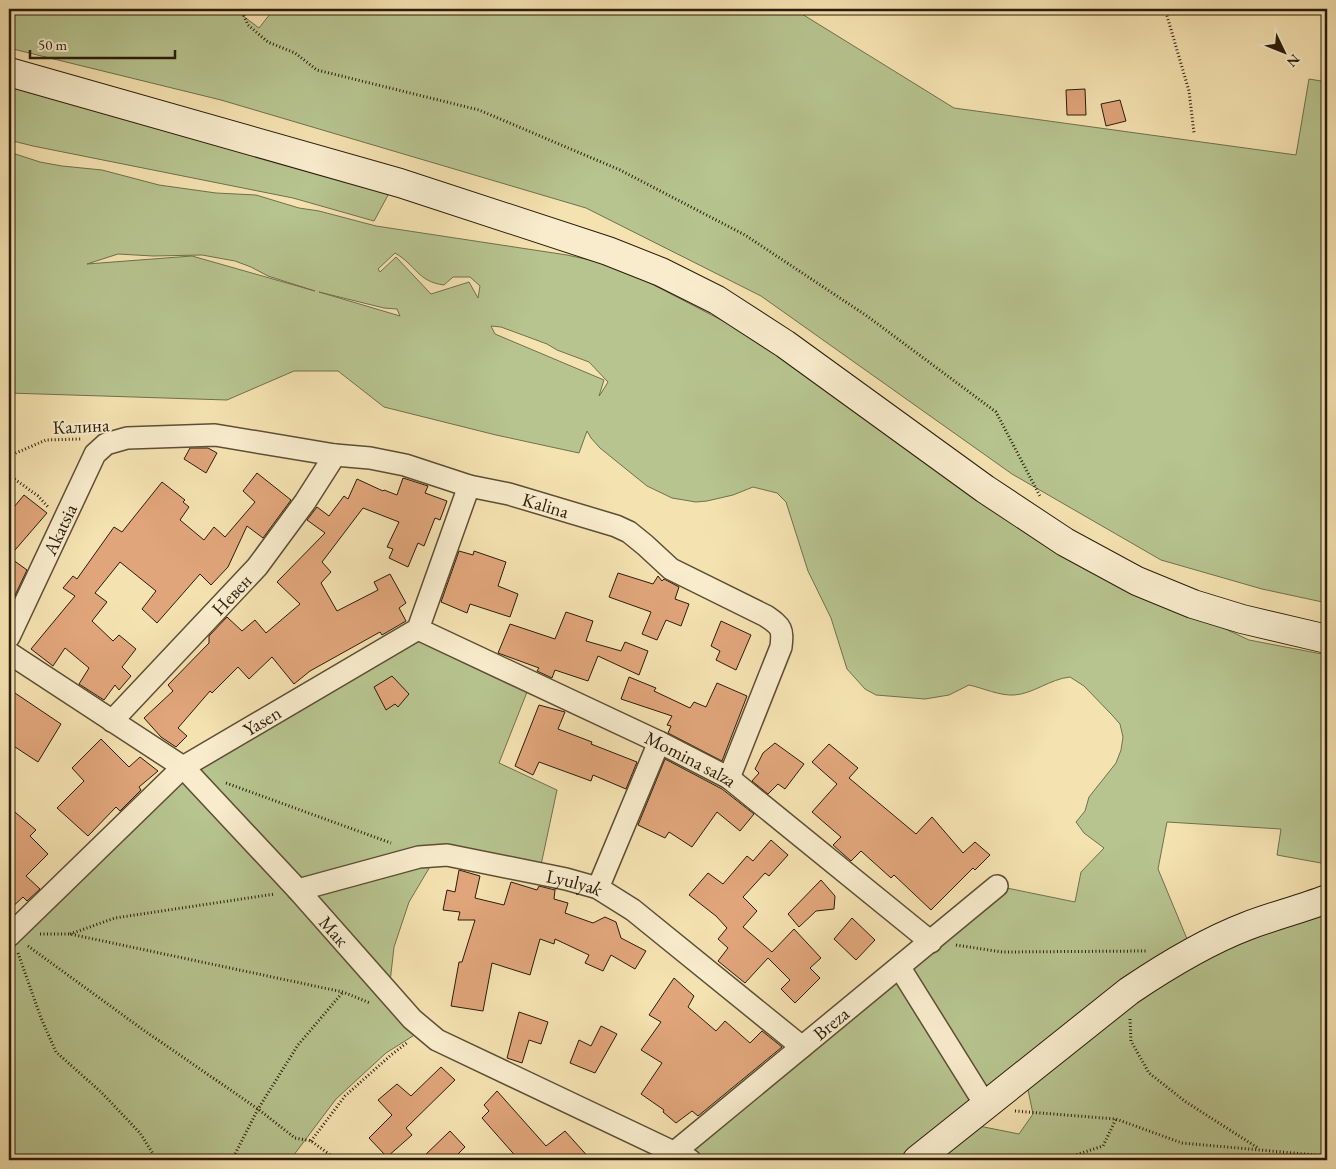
<svg xmlns="http://www.w3.org/2000/svg" width="1336" height="1169" viewBox="0 0 1336 1169" font-family="'EB Garamond',serif">
	<rect width="100%" height="100%" fill="#f5e2b1"/>
	<filter id="stains"><feTurbulence type="fractalNoise" baseFrequency=".004" numOctaves="4"/><feColorMatrix values="0 0 0 0 .2 0 0 0 0 .09 0 0 0 0 .02 0 0 0 .5 -.17"/></filter>
	<radialGradient id="worn" r=".72"><stop offset=".6" stop-color="#630" stop-opacity="0"/><stop offset="1" stop-color="#630" stop-opacity=".3"/></radialGradient>
	<g fill="#b7c48f" stroke="#70704c" fill-rule="evenodd">
		<path d="M9,9H234L259,28L274,9H803L802,14L954,108L1296,155L1309,79L1327,82V603L1262,589L1161,560L1012,474L761,296L586,208L221,100L9,48Z"/>
		<path d="M9,82L393,186L374,221L293,198L33,146L9,140Z"/>
		<path d="M9,152L40,162L62,166L102,170L159,185L216,193L256,195L299,208L319,211L376,226L567,255L617,266L756,338L1054,549L1249,640L1327,655V851L1321,863L1277,855L1281,829L1167,822L1158,869L1192,951L917,1160H664L997,886L1075,902L1081,872L1104,848L1084,833L1076,822L1085,811L1089,797L1116,763L1121,750L1123,737L1120,724L1112,715L1084,686L1070,677C1050,679 1033,694 1014,695C1000,696 983,688 969,685L949,695L925,699L876,695L865,689L847,669L831,618L808,571L786,502L777,493L753,487L733,495L707,501L696,502L672,498L647,486L600,448L591,438L587,431L579,453L496,435L384,407L338,371H294L227,400L9,393ZM395,253C416,265 418,282 444,285L453,277H470L480,286L478,298L469,282L431,294L396,257L380,272L378,269ZM118,254L153,256L202,255L235,261L251,267L268,276L315,291L192,256L87,264ZM319,292L384,308L397,309L400,316ZM491,326L501,327L547,344L557,350L589,362L608,382L600,395L599,396L604,380L495,334Z"/>
		<path d="M417,636L529,687L499,763L557,790L541,865H431L409,902L394,947L388,1000L416,1034L386,1053L336,1099L290,1160H9V947L194,768Z"/>
		<path d="M1327,906V1160H935L979,1126L1019,1134L1033,1114L1027,1085L1092,1032L1209,950Z"/>
	</g>
	<g fill="#e1a57b" stroke="#2a1d0a">
		<path d="M1085,89L1086,115H1067L1066,90Z"/>
		<path d="M1120,100L1126,121L1106,126L1101,104Z"/>
		<path d="M190,448H208L217,453L206,473L184,459Z"/>
		<path d="M257,473L291,500L263,538L247,526L228,567L211,585L200,574L157,623L142,609L156,591L120,562L95,593L107,602L92,621L113,641L119,635L136,649L122,667L131,676L119,690L115,685L104,700L79,684L89,668L65,648L53,666L31,649L75,596L63,588L73,576L77,579L114,527L122,532L162,482L185,500L183,502L189,507L180,520L204,540L214,527L225,537L255,502L243,491Z"/>
		<path d="M403,478L428,486L425,493L447,501L440,520L435,518L424,546L418,543L408,567L389,558L393,549L387,547L399,522L363,508L322,562L331,572L321,583L337,611L378,590L374,582L390,574L406,603L399,608L406,621L382,635L380,632L310,671L294,684L272,657L249,679L238,667L212,693L210,691L178,728L187,736L176,747L161,737L144,718L173,691L168,685L209,643V636L227,617L242,631L255,620L266,633L300,604L277,582L325,533L307,520L317,507L329,516L344,496L348,499L357,479L383,491L384,490L397,495Z"/>
		<path d="M24,495L47,513L9,557L27,570L9,608V513Z"/>
		<path d="M459,551L473,555L474,551L506,562L498,586L518,594L510,617L470,604L467,613L441,602Z"/>
		<path d="M618,573L653,584L658,576L662,581L664,579L679,587L675,599L689,604L681,626L666,620L657,640L642,634L651,612L609,597Z"/>
		<path d="M566,612L593,621L586,641L621,651L625,642L648,651L639,675L598,656L588,681L555,670L552,678L537,671L539,668L498,653L510,624L555,639Z"/>
		<path d="M721,621L751,635L736,670L716,660L720,651L711,646Z"/>
		<path d="M392,676L409,694L398,707L395,704L386,710L374,687Z"/>
		<path d="M629,677L656,688L654,691L690,708L694,702L706,707L717,683L747,696L722,761L668,733L671,726L667,725L672,716L621,699Z"/>
		<path d="M9,689L61,724L38,762L9,743Z"/>
		<path d="M539,705L565,712L558,729L592,742L591,744L637,762L626,789L593,775L591,781L539,762L533,775L515,766Z"/>
		<path d="M101,739L129,767L140,757L158,771L139,787L141,790L120,811L116,807L88,836L57,808L84,781L72,768Z"/>
		<path d="M775,743L804,764L785,789L778,784L768,794L752,781L759,773L755,769L763,753Z"/>
		<path d="M829,744L858,768L849,778L916,834L932,817L963,853L975,842L990,855L975,870L973,868L931,910L894,875L891,878L861,851L851,861L833,845L841,837L812,812L837,784L812,762Z"/>
		<path d="M665,759L722,789L754,814L740,831L717,812L692,847L669,832L665,838L638,825Z"/>
		<path d="M9,807L36,830L30,836L48,854L26,876L40,889L27,901L23,897L9,910Z"/>
		<path d="M771,840L788,855L769,876L765,873L743,897L757,911L743,927L772,952L794,929L821,958L810,968L820,978L795,1003L781,989L790,980L768,958L745,983L718,961L728,948L718,939L727,928L716,916L689,895L708,873L723,884L747,856L753,861Z"/>
		<path d="M459,870L480,876L475,898L504,905L511,882L537,890L539,886L555,890L554,899L568,903L565,913L593,923L605,917L616,922L621,938L646,951L635,969L611,955L603,971L585,963L589,955L555,939L554,944L540,939L530,975L492,963L483,1011L451,1006L459,962H462L475,920H458L460,912L443,910L447,890L455,892Z"/>
		<path d="M821,880L835,896L834,909L816,911L799,927L788,914Z"/>
		<path d="M852,918L875,940L856,960L834,939Z"/>
		<path d="M674,978L694,996L688,1007L716,1031L725,1021L750,1043L762,1031L782,1047L698,1116L692,1111L676,1123L663,1112L664,1110L641,1094L662,1063L641,1050L661,1022L649,1015Z"/>
		<path d="M519,1012L548,1022L541,1044L529,1040L522,1063L507,1058Z"/>
		<path d="M601,1026L617,1034L595,1073L570,1063L579,1040L591,1046Z"/>
		<path d="M441,1067L455,1080L406,1128L412,1135L387,1157L369,1138L392,1115L378,1100L397,1084L411,1096Z"/>
		<path d="M497,1091L546,1146L565,1131L591,1160H519L482,1118L489,1111L484,1105Z"/>
		<path d="M450,1131L465,1147L452,1160H420Z"/>
	</g>
	<g fill="none" stroke-linecap="round" stroke-linejoin="round">
		<g stroke="#5d4e34" stroke-width="24">
			<g id="street">
				<path id="s1" d="M418,629L659,742L729,778L931,942"/>
				<path id="s2" d="M9,637L95,454L106,444L127,438L215,435L335,455L370,458L405,465L469,486L509,494L616,526L629,532L645,545L671,569L766,616C782,627 783,629 781,647L729,778"/>
				<path id="s3" d="M9,653L183,767L298,890L412,1019L437,1040L690,1160"/>
				<path id="s4" d="M112,721L257,567L305,502L335,455"/>
				<path d="M598,888L659,742"/>
				<path id="s5" d="M298,890L419,857L447,855L566,879L598,888L633,910L802,1047"/>
				<path id="s6" d="M9,936L183,767L418,629L469,486"/>
				<path d="M900,968L986,1106"/>
				<path id="s7" d="M665,1160L997,886"/>
			</g>
		</g>
		<g stroke="#2a1d0a" stroke-width="30">
			<g id="secondary">
				<path d="M9,72L400,183L608,251L661,272L717,300L785,344L985,489L1065,542L1137,581L1193,604L1242,619L1327,639"/>
				<path d="M917,1160L1129,991C1166,966 1205,942 1247,926C1273,916 1301,909 1327,899"/>
			</g>
		</g>
		<g stroke="#2a1d0a" stroke-width="3" stroke-dasharray="1 2.5" stroke-linecap="butt">
			<path d="M241,9L248,25L268,42L295,53L317,70L479,110L620,170L745,235L867,316L996,412L1041,498"/>
			<path d="M1165,9L1189,91L1194,133"/>
			<path d="M9,456L46,440L81,439"/>
			<path d="M9,475L38,496L49,508"/>
			<path d="M226,783L391,843"/>
			<path d="M40,934H70L343,992L370,1003"/>
			<path d="M70,934L115,918L275,894"/>
			<path d="M956,945L1002,952L1147,951"/>
			<path d="M28,946L142,1029L258,1109L295,1138L311,1141L337,1160"/>
			<path d="M18,953L41,1018L56,1052L101,1092L140,1133L157,1160"/>
			<path d="M1130,1019L1131,1041L1149,1073L1186,1102L1258,1148"/>
			<path d="M1015,1111L1116,1119L1182,1143L1327,1156"/>
			<path d="M311,1141L345,1096L391,1055L408,1042"/>
			<path d="M232,1160L258,1109L298,1045L343,992"/>
			<path d="M1060,1160L1103,1146L1116,1119"/>
		</g>
		<use href="#street" stroke="#f8eccc" stroke-width="21"/>
		<use href="#secondary" stroke="#f8eccc" stroke-width="28"/>
	</g>
	<g text-anchor="middle" dominant-baseline="central" stroke-width="4" stroke-linejoin="round" paint-order="stroke">
		<g font-size="19" fill="#2a1d0a" stroke="#f8eccc">
			<text transform="translate(81 426) rotate(-3)">Калина</text>
			<text stroke="none"><textPath href="#s2" startOffset="666">Kalina</textPath></text>
			<text stroke="none"><textPath href="#s2" startOffset="119">Akatsia</textPath></text>
			<text stroke="none"><textPath href="#s4" startOffset="174">Невен</textPath></text>
			<text stroke="none"><textPath href="#s6" startOffset="334">Yasen</textPath></text>
			<text stroke="none"><textPath href="#s1" startOffset="302">Momina salza</textPath></text>
			<text stroke="none"><textPath href="#s5" startOffset="284">Lyulyak</textPath></text>
			<text stroke="none"><textPath href="#s3" startOffset="431">Мак</textPath></text>
			<text stroke="none"><textPath href="#s7" startOffset="215">Breza</textPath></text>
		</g>
	</g>
	<rect width="1336" height="1169" fill="none" stroke="#f5e2b1" stroke-width="30"/>
	<rect x="10" y="10" width="1316" height="1149" fill="none" stroke="#2a1d0a" stroke-width="2.5"/>
	<rect x="15" y="15" width="1306" height="1139" fill="none" stroke="#2a1d0a"/>
	<g transform="translate(1284 52) rotate(133)" stroke="#f8eccc" stroke-width="4" paint-order="stroke">
	<path d="M0-4L9 19L0 12L-9 19Z" fill="#2a1d0a"/>
	<text y="-8" font-size="14" font-weight="bold" text-anchor="middle" fill="#2a1d0a">N</text>
	</g>
	<path d="M30 50v8h145v-8" fill="none" stroke="#2a1d0a" stroke-width="2.5"/>
	<text x="38" y="50" font-size="15" fill="#2a1d0a" stroke="#f8eccc" stroke-width="4" paint-order="stroke">50 m</text>
	<rect width="100%" height="100%" filter="url(#stains)"/>
	<rect width="100%" height="100%" fill="url(#worn)"/>
</svg>
